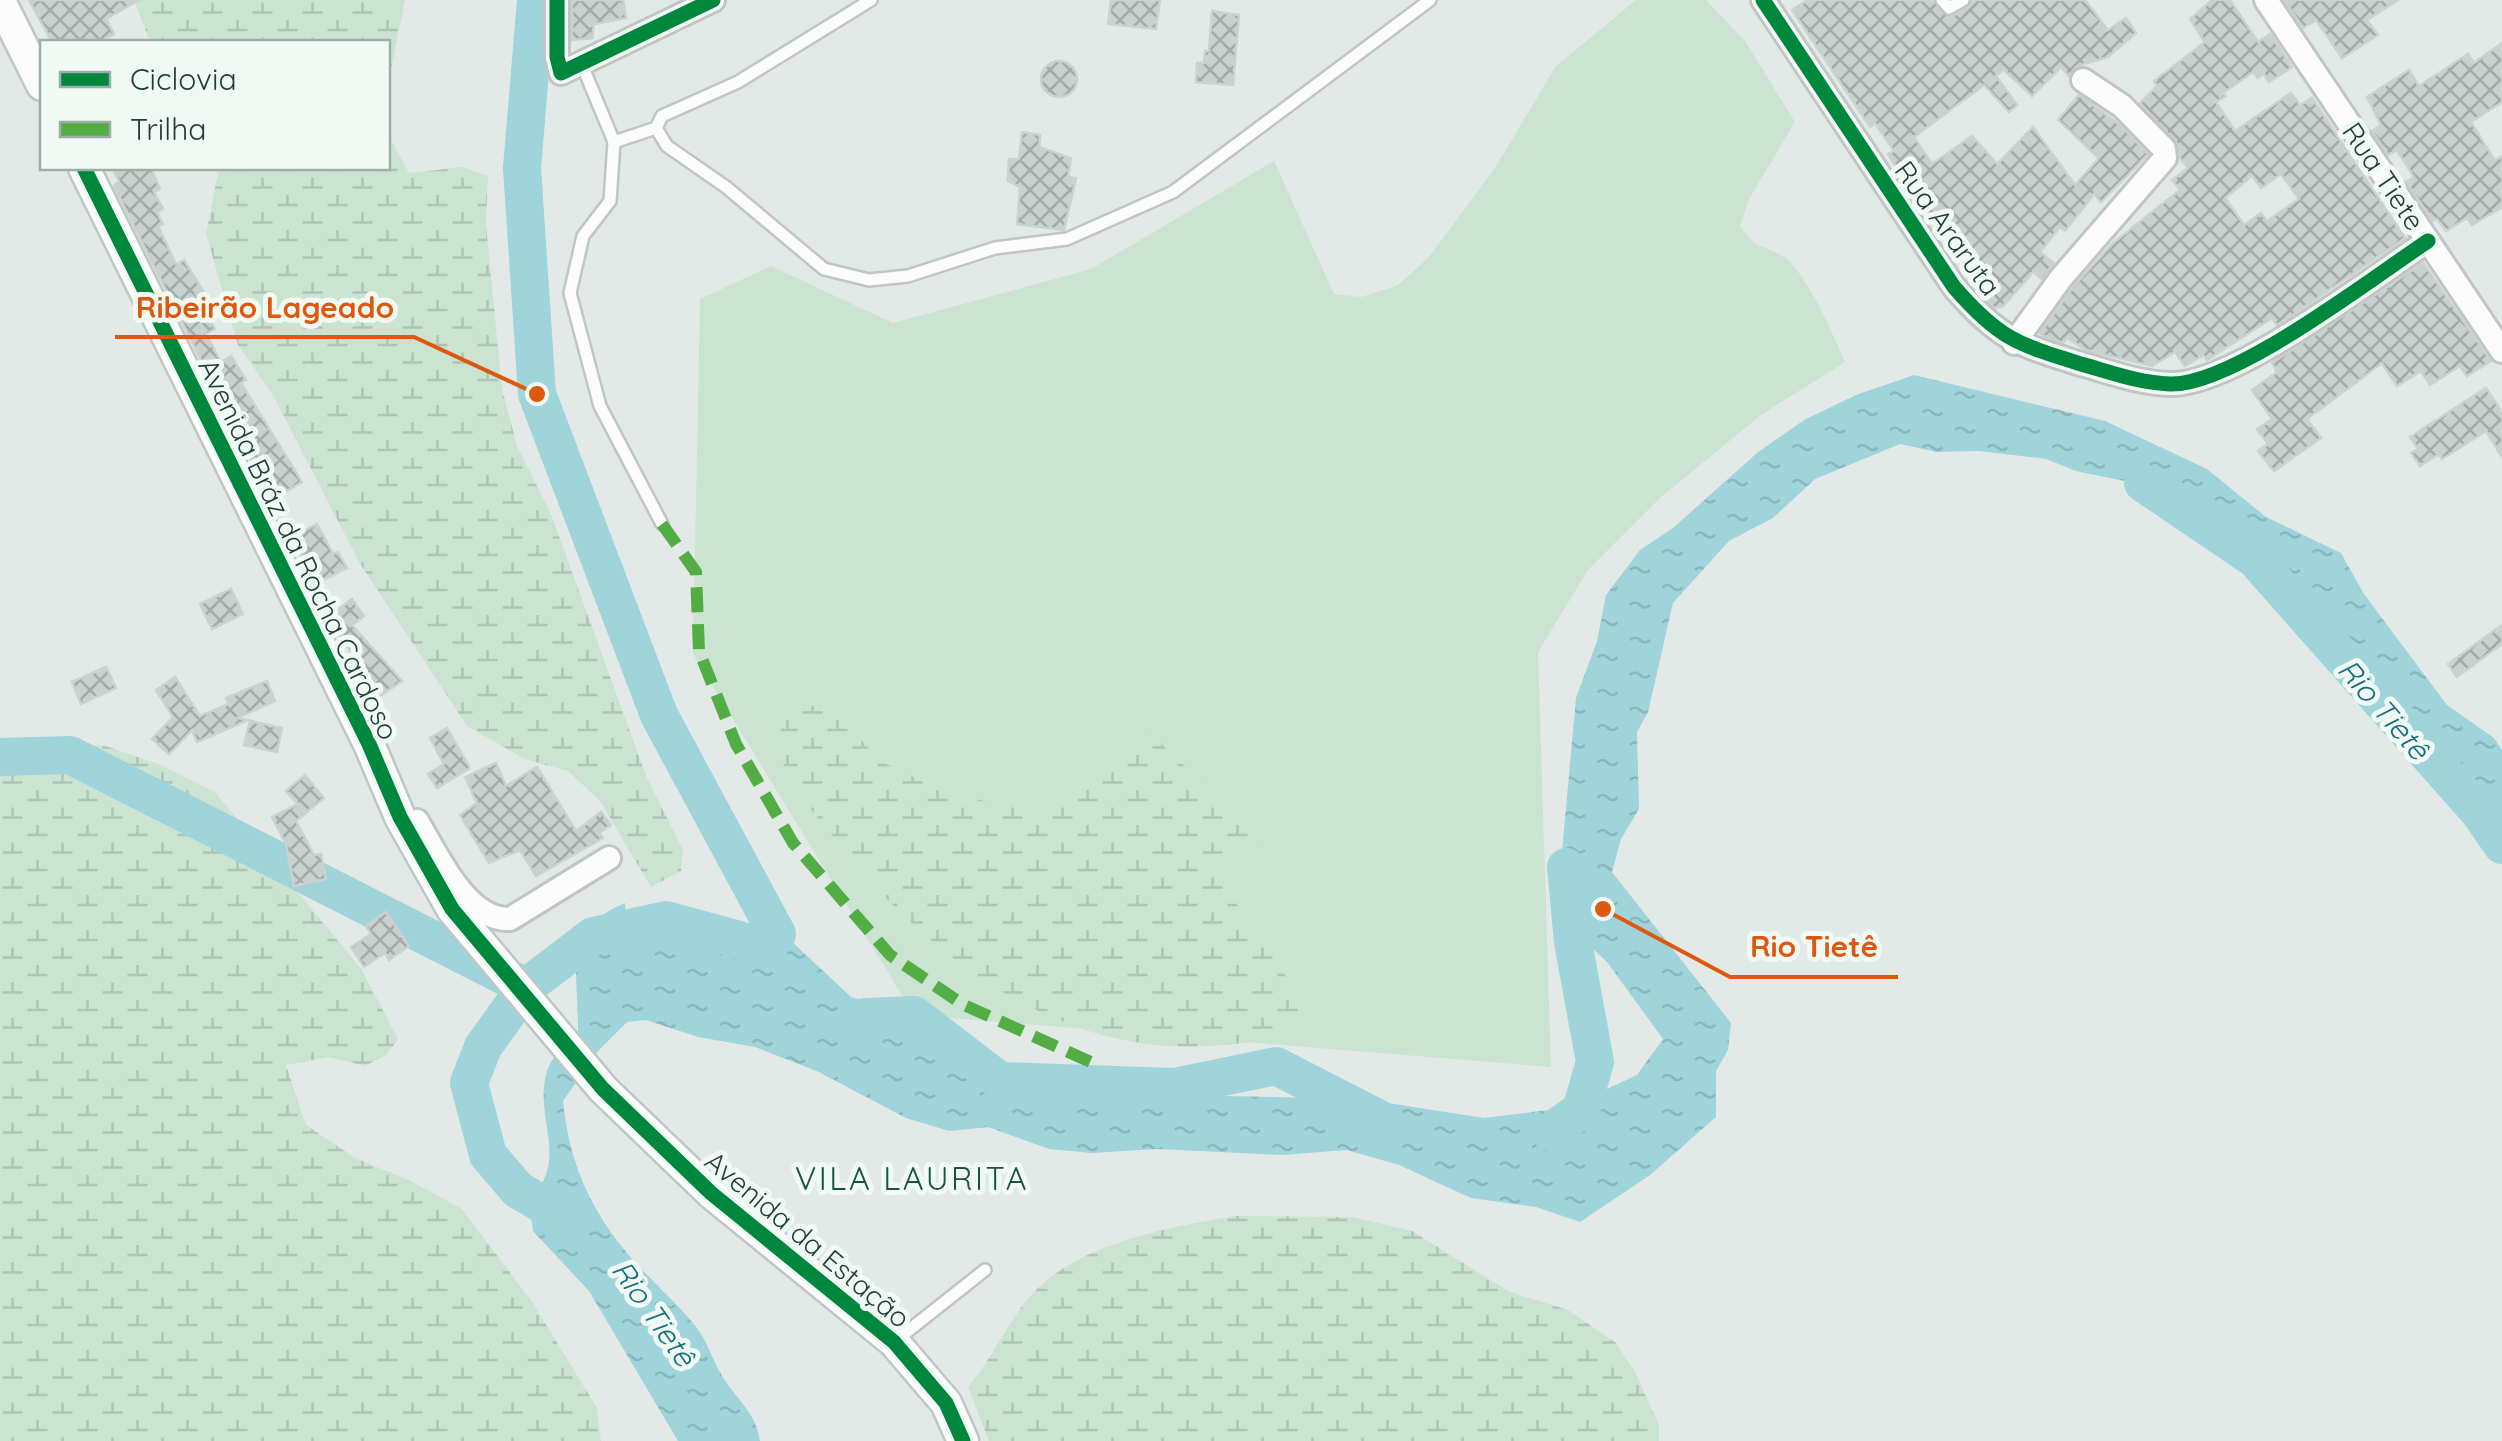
<svg xmlns="http://www.w3.org/2000/svg" width="2502" height="1441" viewBox="0 0 2502 1441" font-family="Quicksand,sans-serif">
	<defs>
		<pattern id="wetland-marsh" width="20" height="14" patternUnits="userSpaceOnUse" patternTransform="scale(2.5)"><rect width="20" height="14" fill="#cbe4d2"/><path d="M1 5h8M5 5V1M11 12h8M15 12V8" fill="none" stroke="#aec5b5"/></pattern>
		<pattern id="water-ripples" width="26" height="14" patternUnits="userSpaceOnUse" patternTransform="scale(2.5)"><rect width="26" height="14" fill="#a0d4db"/><path d="M2 4q2-2 4 0t4 0M15 11q2-2 4 0t4 0" fill="none" stroke="#89b7bd"/></pattern>
		<pattern id="building-cross-hatch" width="8" height="8" patternUnits="userSpaceOnUse" patternTransform="scale(2.5)"><rect width="8" height="8" fill="#cad0ce"/><path d="M0 0l8 8M0 8l8-8" fill="none" stroke="#a3aaa8"/></pattern>
	</defs>
	<rect width="100%" height="100%" fill="#e3e9e6"/>
	<path fill="#cbe4d2" d="M1636,0H1706L1745,41L1795,122L1749,199L1740,226C1758,252 1761,243 1784,257C1805,270 1835,338 1845,362L1761,415L1661,497L1588,570L1538,652L1551,1067L914,1015L693,654L700,299L771,266L893,323L1091,269L1274,161L1334,294L1361,297L1397,286L1429,257L1495,168L1556,66Z"/>
	<g fill="url(#wetland-marsh)">
		<path d="M134,0H405L388,84V42H150Z"/>
		<path d="M388,134L409,173L463,167L488,176L486,225L502,389L517,446L551,514L647,778L683,850L681,871L651,887L600,801L568,771L525,759L467,726L359,562L273,395L238,345L206,234L219,168H388Z"/>
		<path d="M805,702L842,720L882,762L939,789L999,805L1066,804L1148,731L1264,842L1214,872L1283,970L1304,1024C1276,1040 1241,1044 1208,1046C1056,1056 920,951 832,835C817,816 797,795 787,774C779,758 782,731 780,714Z"/>
		<path d="M46,742L106,746L161,765L215,792L362,970L398,1039L386,1055L365,1066L329,1057L286,1065L306,1125L355,1158L409,1180L462,1209L533,1303L597,1408L601,1441H0V755Z"/>
		<path d="M1235,1216L1353,1217L1412,1231L1510,1292L1568,1310L1616,1343L1635,1372L1659,1425V1441H989L968,1387C993,1358 1008,1320 1034,1292C1082,1242 1170,1227 1235,1216Z"/>
	</g>
	<path fill="url(#water-ripples)" d="M1914,375L2105,421L2207,469L2266,517L2341,553L2364,594L2447,705L2494,738L2502,750V855L2438,758L2393,710L2368,665L2312,599L2232,529L2174,507L2144,485L2076,471L2046,459L1978,451L1937,452L1900,444L1815,479L1773,518L1729,541L1673,603L1648,712L1637,732L1639,809L1621,839L1612,872L1731,1023L1728,1050L1716,1071V1117L1650,1175L1580,1222L1536,1207L1471,1198L1399,1165L1347,1150L1282,1155L1157,1149L1092,1153L1049,1149L988,1127L949,1131L906,1118L819,1072L755,1047L698,1037L646,1020L627,1022L599,1050L563,1101C568,1155 587,1204 623,1248C645,1276 674,1299 697,1328C709,1344 714,1365 726,1382C740,1402 757,1416 760,1441H678L589,1291L533,1231L529,1200C572,1158 531,1117 548,1068C553,1055 568,1043 578,1032C579,973 560,930 625,903L627,928L696,940L754,923L789,939L851,997L914,1015L958,1060L1037,1092L1362,1099L1484,1118L1566,1108L1637,1075L1663,1039L1607,962L1576,933L1559,884L1576,698L1597,641L1606,595L1640,550L1673,528L1757,453L1804,420L1856,395Z"/>
	<g fill="none" stroke-linecap="round" stroke-linejoin="round">
		<g stroke="#a0d4db" stroke-width="38">
			<path d="M536,0L522,168L537,394L659,715L777,934"/>
			<path d="M2143,483L2255,559L2480,813L2502,845"/>
			<path d="M0,757L70,755L522,985"/>
			<path d="M865,1017L914,1015L1000,1081L1174,1087L1276,1066L1387,1123"/>
			<path d="M1550,1132L1581,1110L1595,1062L1573,942L1566,867"/>
			<path d="M574,1222L518,1190L488,1155L469,1083L483,1047L526,987L593,936L666,920L769,948"/>
		</g>
	</g>
	<g fill="url(#building-cross-hatch)" stroke="#cbd2cf" stroke-width="2.5" fill-rule="evenodd">
		<path d="M29,0H139L106,19L114,34L98,42H52Z"/>
		<path d="M572,0H623L626,18L594,24L592,38L572,40Z"/>
		<path d="M1111,0H1160L1156,29L1108,24Z"/>
		<path d="M1808,0H1933L1949,17L1968,8L1972,0H2085L2108,30L2126,18L2136,33L2108,57L2077,66L2069,76L2061,67L2032,96L2003,69L1996,76L2017,105L2009,112L1984,85L1914,137L1932,164L1972,136L1997,164L2033,127L2075,185L2099,158L2058,120L2079,95L2120,125L2148,154L2101,202L2094,194L2065,231L2060,227L2040,252L2054,263L2042,279L2033,272L2003,306L1994,308L1971,280L1979,273L1946,227L1942,230L1914,196L1888,154L1894,151L1875,123L1870,127L1792,10Z"/>
		<path d="M2212,0H2230L2258,42L2270,34L2292,67L2269,82L2264,74L2258,78L2253,72L2223,93L2226,96L2216,102L2235,131L2291,93L2300,105L2312,98L2405,238L2294,314L2277,325L2272,318L2207,360L2203,355L2185,366L2175,352L2152,366L2086,350L2067,338L2063,343L2044,336L2040,333L2073,287L2113,243L2180,190L2172,180L2188,168L2180,158L2179,146L2140,103L2157,86L2154,81L2205,42L2190,19ZM2281,174L2299,199L2267,221L2261,213L2244,225L2225,198L2252,176L2261,188Z"/>
		<path d="M2284,0H2398L2367,20L2378,35L2342,58L2316,20L2303,28Z"/>
		<path d="M1212,11L1239,15L1233,85L1196,82L1197,63H1204L1205,51H1209Z"/>
		<path d="M2502,43V102L2471,122L2495,161L2502,156V207L2472,225L2467,218L2446,231L2437,219L2433,221L2406,182L2414,177L2397,150L2388,155L2372,131L2381,125L2367,97L2409,70L2419,86L2468,54L2474,63Z"/>
		<circle cx="1059" cy="79" r="18"/>
		<path d="M1022,132L1040,135L1039,147L1071,158L1068,177L1076,178L1064,230L1017,224L1020,187L1008,181L1009,159H1019Z"/>
		<path d="M112,168H151L160,189L154,192L163,209L157,212L163,224L158,226L176,264L184,260L203,291L196,294L215,329L206,334L221,362L231,356L246,380L241,383L302,482L271,500L114,186L119,181Z"/>
		<path d="M2423,263L2491,361L2467,376L2460,366L2430,385L2421,371L2397,386L2382,363L2307,419L2321,438L2274,471L2258,451L2268,444L2257,429L2272,419L2252,390L2277,372L2272,363Z"/>
		<path d="M2486,388L2502,412V457L2486,431L2442,459L2439,454L2420,466L2411,453L2418,449L2410,437Z"/>
		<path d="M317,524L333,554L338,552L347,568L315,584L292,537Z"/>
		<path d="M231,589L243,614L212,629L200,604Z"/>
		<path d="M352,599L364,616L352,625L402,681L380,696L350,658L353,655L327,618Z"/>
		<path d="M2502,625V644L2457,677L2448,664Z"/>
		<path d="M106,667L116,688L81,704L72,682Z"/>
		<path d="M175,677L200,716L229,704L226,698L267,681L275,701L237,718L248,720L197,742L192,730L169,754L152,739L173,717L156,690Z"/>
		<path d="M250,721L282,728L277,752L244,745Z"/>
		<path d="M447,728L470,768L437,788L428,774L444,764L430,738Z"/>
		<path d="M496,763L506,786L537,767L576,831L601,812L611,825L599,833L603,838L536,876L520,850L489,863L460,815L477,803L465,777Z"/>
		<path d="M305,775L324,798L296,821L314,855L321,854L326,879L294,886L286,844L272,817L298,804L286,791Z"/>
		<path d="M386,912L409,946L389,960L385,953L364,967L351,947L371,934L366,926Z"/>
	</g>
	<g fill="none" stroke-linecap="round" stroke-linejoin="round">
		<g stroke="#c0c6c3" stroke-width="16">
			<g id="lane">
				<path d="M1942,0L1949,8L1963,0"/>
				<path d="M582,65L614,142L610,201L583,236L570,293L600,406L662,524"/>
				<path d="M656,128L667,146L726,187L824,269L869,280L908,276L995,248L1067,239L1173,192L1430,0"/>
				<path d="M614,142L656,128L662,116L738,82L871,0"/>
				<path d="M894,1342L985,1270"/>
			</g>
		</g>
		<g stroke="#c0c6c3" stroke-width="28">
			<g id="street">
				<path d="M557,0V57L561,73L713,0"/>
				<path d="M1763,0L1954,287C1999,339 2017,344 2081,364C2110,372 2139,383 2170,384C2233,386 2372,278 2428,241"/>
				<path d="M2266,0L2502,351"/>
				<path d="M2014,343L2061,278L2165,158L2164,149L2122,106L2083,80"/>
				<path d="M417,821C437,854 466,921 510,919L609,858"/>
			</g>
		</g>
		<g stroke="#bfc7c4" stroke-width="35">
			<g id="secondary">
				<path d="M0,1L42,85"/>
				<path d="M84,168L369,744L400,817L452,909L603,1089L711,1193L894,1342L946,1403L963,1441"/>
			</g>
		</g>
		<use href="#lane" stroke="#fbfcfb" stroke-width="11"/>
		<use href="#street" stroke="#fbfcfb" stroke-width="22"/>
		<use href="#secondary" stroke="#fbfcfb" stroke-width="30"/>
		<path stroke="#52ad45" stroke-width="12" stroke-dasharray="25 12" stroke-linecap="butt" d="M662,524L696,572L699,651L736,744L793,843L890,955L962,1004L1093,1063"/>
		<g stroke="#f1f9f5" stroke-width="21">
			<g id="cycleway">
				<path d="M557,0V57L561,73L713,0"/>
				<path d="M1763,0L1954,287C1999,339 2017,344 2081,364C2110,372 2139,383 2170,384C2233,386 2372,278 2428,241"/>
				<path d="M84,168L369,744L400,817L452,909L603,1089L711,1193L894,1342L946,1403L963,1441"/>
			</g>
		</g>
		<use href="#cycleway" stroke="#00873e" stroke-width="15"/>
	</g>
	<g text-anchor="middle" dominant-baseline="central" stroke-width="10" stroke-linejoin="round" paint-order="stroke">
		<g font-size="28" fill="#1f3e35" stroke="#f1f9f5">
			<text transform="translate(2384 176) rotate(56)">Rua Tiete</text>
			<text transform="translate(1948 228) rotate(54)">Rua Araruta</text>
			<text transform="translate(299 549) rotate(64)">Avenida Bráz da Rocha Cardoso</text>
			<text transform="translate(808 1239) rotate(40)">Avenida da Estação</text>
		</g>
		<g font-size="30" font-style="italic" fill="#156f7f" stroke="#f1f9f5">
			<text transform="translate(2384 709) rotate(49)">Rio Tietê</text>
			<text transform="translate(654 1313) rotate(55)">Rio Tietê</text>
		</g>
		<g font-size="32" letter-spacing="2.5" fill="#1a5243" stroke="#f1f9f5">
			<text x="912" y="1178">VILA LAURITA</text>
		</g>
	</g>
	<path fill="none" stroke="#de580e" stroke-width="4" d="M537 394L414 337H115M1603 909L1730 977H1898"/>
	<g fill="#de580e" stroke="#f1f9f5" stroke-width="4">
		<circle cx="537" cy="394" r="10"/>
		<circle cx="1603" cy="909" r="10"/>
	</g>
	<g font-size="30" text-anchor="middle" font-weight="bold" fill="#de580e" stroke="#f1f9f5" stroke-width="10" stroke-linejoin="round" paint-order="stroke">
		<text x="265" y="318">Ribeirão Lageado</text>
		<text x="1814" y="957">Rio Tietê</text>
	</g>
	<rect x="40" y="40" width="350" height="130" fill="#f1f9f5" stroke="#9daea8" stroke-width="2.5"/>
	<rect x="60" y="72" width="50" height="15" fill="#00873e" stroke="#9daea8" stroke-width="2.5"/>
	<text x="130" y="90" font-size="30" fill="#1f3e35">Ciclovia</text>
	<rect x="60" y="122" width="50" height="15" fill="#52ad45" stroke="#9daea8" stroke-width="2.5"/>
	<text x="130" y="140" font-size="30" fill="#1f3e35">Trilha</text>
</svg>
